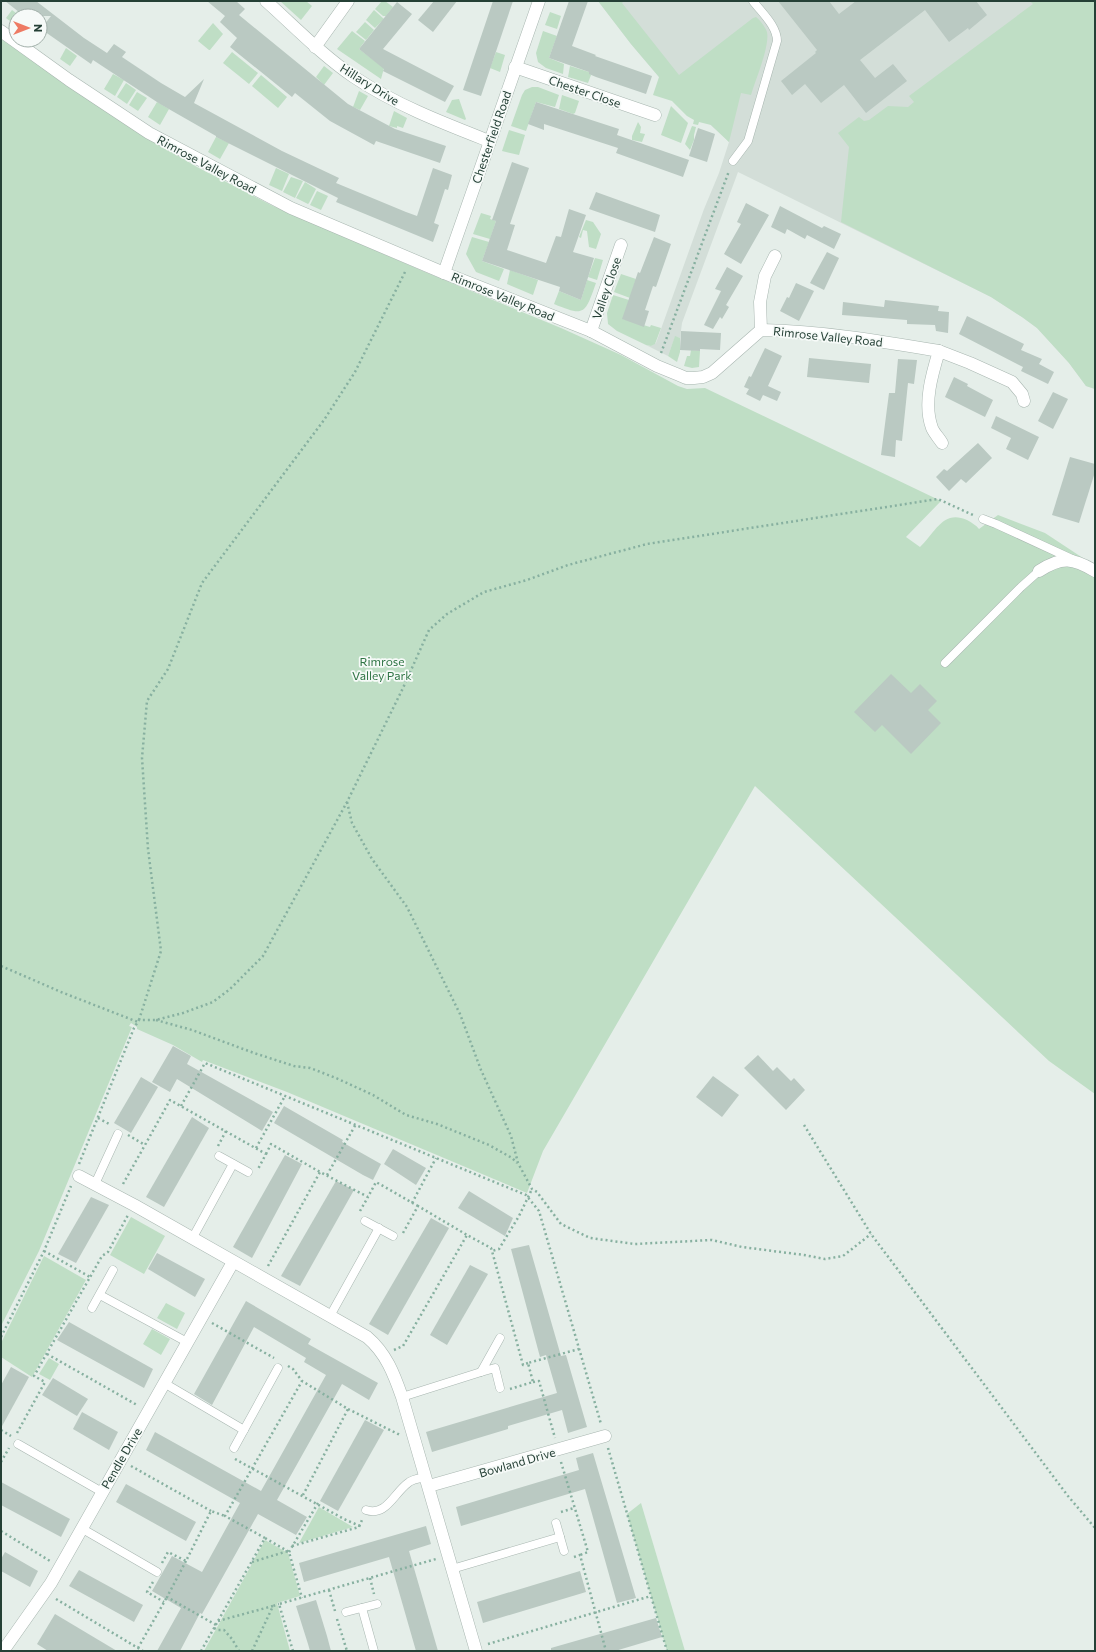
<svg xmlns="http://www.w3.org/2000/svg" width="1096" height="1652" viewBox="0 0 1096 1652" font-family="Commissioner,sans-serif">
	<rect width="100%" height="100%" fill="#e5eee9"/>
	<path fill="#d3ded8" d="M598,1H1095V389L1086,386L1069,363L1037,328L1022,317L991,297L738,172L682,323L680,338L675,337L668,356L646,345L651,346L656,343L704,209L719,173L729,142L659,77L631,44Z"/>
	<g fill="#bfdec5">
		<path d="M280,1H306L312,6L301,20Z"/>
		<path d="M382,1H385L393,7L386,16H383L375,9Z"/>
		<path d="M598,1H624L622,3L679,75L753,18L756,17C761,21 765,27 767,32C770,46 755,81 751,95L741,93L729,142L711,125L699,122L698,125L693,124L694,120L687,116L672,101L653,95L659,77L631,44Z"/>
		<path d="M1030,1H1095V389L1086,386L1069,363L1037,328L1022,317L991,297L841,222L849,147L838,133L859,117L864,121L869,120L888,106L908,107L914,102L909,96L1033,4Z"/>
		<path d="M12,10L16,13L17,11L23,15L16,16L15,25L6,18Z"/>
		<path d="M374,10L384,19L375,28L366,20Z"/>
		<path d="M550,12L561,16L557,29L545,25Z"/>
		<path d="M365,22L374,30L366,40L356,32Z"/>
		<path d="M213,23L223,34L210,50H209L198,41Z"/>
		<path d="M352,31L365,41L359,49L384,68L381,79L337,49Z"/>
		<path d="M543,31L557,36L549,58L564,64L563,74L546,68L538,62L536,53Z"/>
		<path d="M1,36L123,123L197,167L273,206L425,272L561,328L621,355L678,386L687,389L705,388L941,501L906,537L920,547C935,533 943,509 967,520C972,523 976,525 979,529L998,515L1045,533L1095,566V1094L1049,1061L755,786L543,1151L527,1193L287,1092L203,1060L202,1062L173,1045L137,1029V1027L131,1023L129,1026L132,1027L39,1251L1,1326Z"/>
		<path d="M66,48L77,56L70,66L60,59Z"/>
		<path d="M232,52L258,73L249,84L223,63Z"/>
		<path d="M496,52L505,55L500,72L490,68Z"/>
		<path d="M324,66L333,73L324,85L316,77Z"/>
		<path d="M570,66L589,72L591,75L588,83L568,77Z"/>
		<path d="M113,74L124,80L115,96L104,89Z"/>
		<path d="M261,75L287,97L278,108L252,86Z"/>
		<path d="M126,83L136,90L127,104L117,97Z"/>
		<path d="M532,87H538L559,95L555,107L536,102L526,131L511,126L522,95L525,90Z"/>
		<path d="M359,91L368,96L360,110L353,107Z"/>
		<path d="M137,92L147,98L138,111L129,105Z"/>
		<path d="M562,95L579,101L575,113L573,114L559,109Z"/>
		<path d="M459,99L466,119L465,120L446,112L452,100Z"/>
		<path d="M157,102L169,109L160,125L148,117Z"/>
		<path d="M671,106L688,123L681,143L661,135Z"/>
		<path d="M394,111L407,118L403,128L397,126V128L389,126Z"/>
		<path d="M638,122L641,127L640,133L645,134L642,142L632,140V136Z"/>
		<path d="M692,126L696,127L694,135V140L690,150L685,144Z"/>
		<path d="M509,130L525,135L519,155L502,151Z"/>
		<path d="M216,137L229,143L220,159L208,152Z"/>
		<path d="M276,168L289,174L282,191L269,185Z"/>
		<path d="M291,177L303,181L295,198L283,192Z"/>
		<path d="M305,182L316,189L309,203L308,204L296,198Z"/>
		<path d="M317,191L328,196L321,210L310,205Z"/>
		<path d="M481,213L491,216L490,219L496,221L490,239L473,234Z"/>
		<path d="M586,220L593,222L601,234L596,249L589,247L587,231L583,230L581,238L579,237Z"/>
		<path d="M472,237L489,242L482,261L504,269L499,281L476,272L466,254Z"/>
		<path d="M595,258L603,260L597,280L588,277Z"/>
		<path d="M510,270L538,280L533,295L507,284Z"/>
		<path d="M621,274L636,279L630,298L614,292Z"/>
		<path d="M587,280L596,283C585,314 585,317 554,304L559,291L581,300Z"/>
		<path d="M613,295L629,300L623,319L650,327L651,325L661,328L655,344L651,346L646,345L617,331L608,324L607,313Z"/>
		<path d="M675,336L680,338V352L677,362L668,356Z"/>
		<path d="M691,350L700,351L699,367L692,368L684,366L687,356H690Z"/>
		<path d="M131,1217L165,1236L144,1274L110,1255Z"/>
		<path d="M44,1256L86,1280L32,1377L1,1357V1343Z"/>
		<path d="M166,1303L185,1313L177,1329L157,1318Z"/>
		<path d="M152,1329L170,1339L161,1355L143,1344Z"/>
		<path d="M49,1358L59,1364L50,1380L39,1374Z"/>
		<path d="M641,1503L685,1651H667L627,1514Z"/>
		<path d="M319,1507L353,1527L299,1543Z"/>
		<path d="M265,1540L288,1553L300,1596L277,1603L290,1651H204Z"/>
	</g>
	<g fill="#bac9c2">
		<path d="M5,1H36L84,38L107,53L114,44L126,52L122,57L161,83L185,97L204,79L194,103L282,151L339,178L336,183L406,212L417,216L433,168L452,175L448,190L445,189L434,223L439,225L433,242L336,202L338,198L216,137V136L160,104L93,60L91,64L41,29L51,16H24Z"/>
		<path d="M207,1H236L245,9L239,15L348,104L395,129L446,146L440,163L376,141L374,145L330,121L295,93L292,97L230,47L237,38L220,22L225,16Z"/>
		<path d="M434,1H457L433,32L418,20Z"/>
		<path d="M493,1H513L481,96L463,90Z"/>
		<path d="M569,1H588L572,46L596,55L595,56L652,76L646,94L596,77L589,74V72L549,58Z"/>
		<path d="M778,1H829L839,14L856,1H976L987,15L969,30L968,28L949,42L925,10L860,60L875,78L893,64L907,81L866,113L844,85L821,103L805,84L792,95L785,86L781,81L816,53L815,52L817,50Z"/>
		<path d="M397,2L412,14L383,49L454,86L445,102L383,71L384,69L359,49Z"/>
		<path d="M536,102L619,129L617,135L689,160L683,177L616,153L618,148L544,124V130L528,124Z"/>
		<path d="M698,128L715,134L707,162L689,156Z"/>
		<path d="M512,162L529,168L510,224L515,225L507,250L546,263L556,236L561,237L569,209L586,215L573,252L594,258L581,300L559,291L560,287L482,261L496,221L492,220Z"/>
		<path d="M596,192L660,215L655,232L589,209Z"/>
		<path d="M746,203L769,215L741,264L724,254L741,224L737,222Z"/>
		<path d="M780,206L822,228L824,226L841,234L834,249L807,235L805,239L787,229L785,234L771,227Z"/>
		<path d="M654,237L671,244L656,287L653,286L645,310L649,311L644,327L622,319L638,272L640,273Z"/>
		<path d="M827,252L839,258L824,290L810,283Z"/>
		<path d="M727,267L743,276L726,305L729,307L722,319L720,317L713,329L704,325L721,291L715,289Z"/>
		<path d="M796,283L814,291L799,321L780,311L787,297L789,298Z"/>
		<path d="M885,300L939,306L938,311L949,312L948,333L936,331L935,325L907,324V320L842,315L843,302L884,307Z"/>
		<path d="M967,316L1024,344L1021,350L1042,359L1039,364L1054,372L1048,384L1021,371L1023,367L959,334Z"/>
		<path d="M681,331L721,333L720,350L700,349V351L680,350Z"/>
		<path d="M765,348L782,356L768,386L781,392L777,401L763,395L760,401L746,394L749,389L744,387L749,376L751,377Z"/>
		<path d="M809,358L871,364L869,383L807,377Z"/>
		<path d="M898,359L917,360L914,384L908,383L902,441L896,440L895,457L881,455L889,393H895Z"/>
		<path d="M954,377L968,384L967,386L993,400L985,417L945,397Z"/>
		<path d="M1053,392L1068,399L1053,429L1038,421Z"/>
		<path d="M996,416L1039,437L1028,460L1006,449L1011,438L991,428Z"/>
		<path d="M978,443L992,458L966,483L961,479L949,491L936,477L944,469L947,471Z"/>
		<path d="M1070,457L1095,464V472L1079,523L1052,515Z"/>
		<path d="M891,674L911,693L920,684L937,701L928,710L941,723L911,754L882,725L875,732L854,712Z"/>
		<path d="M173,1046L191,1056L187,1064L273,1112L262,1131L177,1079L170,1092L152,1082Z"/>
		<path d="M758,1055L773,1071L777,1067L791,1081L794,1078L805,1090L786,1110L744,1068Z"/>
		<path d="M713,1076L739,1095L722,1117L696,1097Z"/>
		<path d="M141,1077L158,1087L131,1133L114,1123Z"/>
		<path d="M284,1106L343,1140L342,1142L381,1164L373,1180L363,1175L274,1123Z"/>
		<path d="M192,1117L209,1128L164,1207L146,1197Z"/>
		<path d="M393,1149L426,1168L416,1185L384,1164Z"/>
		<path d="M285,1155L302,1164L252,1258L233,1247Z"/>
		<path d="M336,1181L354,1190L300,1286L281,1276Z"/>
		<path d="M469,1191L513,1218L505,1236L458,1208Z"/>
		<path d="M91,1197L109,1205L76,1263L58,1254Z"/>
		<path d="M431,1218L449,1228L388,1335L369,1324Z"/>
		<path d="M529,1245L561,1356L566,1355L587,1427L568,1433L562,1410L508,1426V1429L432,1452L426,1432L557,1393L546,1355L540,1357L511,1249Z"/>
		<path d="M157,1253L205,1279L195,1297L148,1269Z"/>
		<path d="M470,1265L488,1274L447,1345L430,1335Z"/>
		<path d="M246,1301L311,1339L308,1344L378,1383L369,1400L342,1384L277,1500L307,1517L296,1535L258,1514L202,1614L200,1613L180,1651H157L181,1608L152,1591L172,1556L202,1572L240,1503L146,1450L155,1432L261,1491L326,1375L304,1362L306,1358L254,1327L212,1405L194,1394Z"/>
		<path d="M69,1322L153,1369L144,1388L57,1340Z"/>
		<path d="M11,1367L29,1377L1,1428V1385Z"/>
		<path d="M53,1378L88,1399L77,1416L42,1395Z"/>
		<path d="M82,1412L118,1432L109,1450L73,1429Z"/>
		<path d="M365,1420L384,1430L338,1511L320,1501Z"/>
		<path d="M593,1453L636,1598L617,1603L585,1489L461,1526L456,1507L579,1470L576,1458Z"/>
		<path d="M1,1482L70,1519L61,1537L1,1505Z"/>
		<path d="M126,1484L196,1522L186,1541L116,1502Z"/>
		<path d="M426,1526L431,1544L409,1551L438,1651H416L389,1557L304,1582L299,1563Z"/>
		<path d="M5,1552L38,1571L30,1587L1,1571V1559Z"/>
		<path d="M79,1570L143,1605L134,1622L69,1586Z"/>
		<path d="M580,1571L586,1592L483,1623L477,1602Z"/>
		<path d="M316,1600L327,1636L331,1651H310L308,1644L296,1606Z"/>
		<path d="M55,1614L117,1651H48L37,1644Z"/>
		<path d="M656,1618L662,1637L615,1651H551V1648Z"/>
	</g>
	<g fill="none" stroke-linecap="round" stroke-linejoin="round">
		<g stroke="#a8b6b0" stroke-width="9">
			<g id="service">
				<path d="M733,161L748,141L777,41C777,26 762,13 753,1"/>
				<path d="M983,519L996,524L1072,559"/>
				<path d="M945,663L1021,587L1039,571"/>
				<path d="M219,1156L248,1172"/>
				<path d="M95,1184L118,1134"/>
				<path d="M365,1221L393,1236"/>
				<path d="M192,1239L233,1164"/>
				<path d="M100,1295L187,1342"/>
				<path d="M92,1308L113,1270"/>
				<path d="M330,1316L379,1228"/>
				<path d="M500,1338L481,1372L495,1368L500,1388"/>
				<path d="M164,1383L244,1430"/>
				<path d="M402,1397L481,1372"/>
				<path d="M18,1444L102,1492"/>
				<path d="M234,1448L278,1368"/>
				<path d="M366,1510C386,1517 394,1493 408,1483C412,1479 421,1478 426,1477"/>
				<path d="M556,1523L564,1551"/>
				<path d="M81,1528L157,1572"/>
				<path d="M452,1569L560,1537"/>
				<path d="M362,1608L374,1651"/>
				<path d="M346,1612L377,1604"/>
			</g>
		</g>
		<g stroke="#a8b6b0" stroke-width="13">
			<g id="minor">
				<path d="M266,1C295,27 322,55 354,77C396,105 443,123 489,141"/>
				<path d="M1,31L69,80L149,133L291,208L444,273L591,331L657,366L679,375L686,378H694L703,377L712,373L761,330C821,331 880,341 939,351C932,374 923,404 932,428C934,433 939,438 942,443"/>
				<path d="M315,47L348,1"/>
				<path d="M515,67L655,115"/>
				<path d="M444,273L539,1"/>
				<path d="M761,330L760,302L765,276L775,256"/>
				<path d="M591,331L621,245"/>
				<path d="M939,351L970,363L1012,382L1022,394L1024,401"/>
				<path d="M1039,571C1062,556 1073,558 1095,571"/>
				<path d="M79,1176L134,1205L367,1337C386,1353 394,1374 402,1397L476,1651"/>
				<path d="M429,1486L605,1436"/>
				<path d="M3,1651L51,1583L233,1262"/>
			</g>
		</g>
		<g stroke="#87b0a0" stroke-width="2.5" stroke-dasharray="2 3" stroke-linecap="butt">
			<path d="M661,353L729,171"/>
			<path d="M347,802L352,823L372,859L407,907L460,1014L481,1070L511,1136L518,1163L532,1189L537,1192L561,1224L590,1238L635,1244L712,1240L742,1247L804,1255L825,1259L843,1256L871,1234"/>
			<path d="M1,966L61,992L138,1022"/>
			<path d="M139,1020L161,951L148,849L142,758L147,701L168,669L202,583L324,420L355,372L406,270"/>
			<path d="M156,1020L192,1030L254,1053L294,1066L310,1068L336,1078L373,1095L406,1115L437,1124L489,1145L512,1158L517,1163"/>
			<path d="M181,1106L205,1063L526,1195L539,1211L601,1424"/>
			<path d="M98,1118L111,1125"/>
			<path d="M804,1125L871,1234L1068,1496L1095,1528"/>
			<path d="M128,1135L145,1145L170,1100L266,1154L258,1169"/>
			<path d="M218,1146L226,1131"/>
			<path d="M256,1148L285,1096"/>
			<path d="M266,1154L271,1144L320,1172"/>
			<path d="M79,1164L134,1028L139,1020H156L183,1013L213,1002L230,989L263,956L347,802L403,688L429,630L447,614L484,592L527,580L568,565L647,544L938,499L973,515"/>
			<path d="M327,1175L356,1124"/>
			<path d="M123,1184L145,1145"/>
			<path d="M412,1203L436,1158"/>
			<path d="M360,1211L368,1197"/>
			<path d="M403,1233L418,1206L467,1235"/>
			<path d="M44,1251L90,1277"/>
			<path d="M268,1266L320,1172L368,1197L376,1182L418,1206"/>
			<path d="M212,1323L274,1358"/>
			<path d="M1,1337L44,1251L71,1186"/>
			<path d="M394,1350L403,1346L467,1235L491,1248L492,1251"/>
			<path d="M47,1354L137,1405"/>
			<path d="M528,1363L523,1365L492,1251L499,1249L519,1216L532,1189"/>
			<path d="M288,1366L293,1369L302,1381L348,1409L303,1495"/>
			<path d="M533,1382L539,1381L555,1438"/>
			<path d="M510,1389L533,1382L528,1363L579,1349"/>
			<path d="M348,1409L400,1435"/>
			<path d="M1,1430L11,1436"/>
			<path d="M17,1433L45,1382L34,1376L102,1256L108,1252L128,1215"/>
			<path d="M608,1448L667,1651"/>
			<path d="M235,1459L344,1519L360,1526"/>
			<path d="M1,1462L9,1448"/>
			<path d="M561,1462L588,1552L580,1555"/>
			<path d="M131,1466L211,1511"/>
			<path d="M561,1512L574,1508"/>
			<path d="M1,1531L50,1561"/>
			<path d="M265,1538L225,1516L302,1381"/>
			<path d="M292,1546L359,1527L362,1520"/>
			<path d="M289,1552L318,1503"/>
			<path d="M574,1557L580,1555L606,1651"/>
			<path d="M186,1561L167,1597L216,1625"/>
			<path d="M252,1562L288,1551"/>
			<path d="M162,1563L168,1552L186,1561L211,1511L225,1516"/>
			<path d="M370,1578L374,1594"/>
			<path d="M153,1582L147,1592L164,1602"/>
			<path d="M329,1590L335,1611"/>
			<path d="M56,1599L143,1651"/>
			<path d="M337,1619L347,1651"/>
			<path d="M218,1621L273,1606"/>
			<path d="M214,1628L218,1630H224L232,1639L239,1651"/>
			<path d="M488,1644L651,1596"/>
			<path d="M138,1648L167,1597"/>
			<path d="M201,1651L265,1538L289,1552L302,1598"/>
			<path d="M252,1651L273,1606L279,1604"/>
			<path d="M293,1651L279,1604L436,1559"/>
		</g>
		<use href="#service" stroke="#fff" stroke-width="8"/>
		<use href="#minor" stroke="#fff" stroke-width="12"/>
	</g>
	<g text-anchor="middle" dominant-baseline="central" stroke-width="3.5" stroke-linejoin="round" paint-order="stroke">
		<g font-size="12" fill="#254036" stroke="#f6faf8">
			<text transform="translate(370 84) rotate(32)">Hillary Drive</text>
			<text transform="translate(585 91) rotate(19)">Chester Close</text>
			<text transform="translate(491 137) rotate(-71)">Chesterfield Road</text>
			<text transform="translate(207 164) rotate(28)">Rimrose Valley Road</text>
			<text transform="translate(606 288) rotate(-71)">Valley Close</text>
			<text transform="translate(503 296) rotate(22)">Rimrose Valley Road</text>
			<text transform="translate(828 336) rotate(6)">Rimrose Valley Road</text>
			<text transform="translate(121 1458) rotate(-60)">Pendle Drive</text>
			<text transform="translate(517 1462) rotate(-16)">Bowland Drive</text>
		</g>
		<g font-size="12" fill="#307545" stroke="#f6faf8">
			<text x="382" y="661">Rimrose<tspan x="382" dy="14">Valley Park</tspan></text>
		</g>
	</g>
	<rect width="1096" height="1652" fill="none" stroke="#254036" stroke-width="4"/>
	<g transform="translate(28 28) rotate(90)"><circle r="19" fill="#f6faf8" stroke="#a2b0aa"/>
	<path d="M0-3L7 15L0 10L-7 15Z" fill="#ee7b64"/>
	<text y="-6" font-size="11" font-weight="bold" text-anchor="middle" fill="#254036">N</text>
	</g>
</svg>
